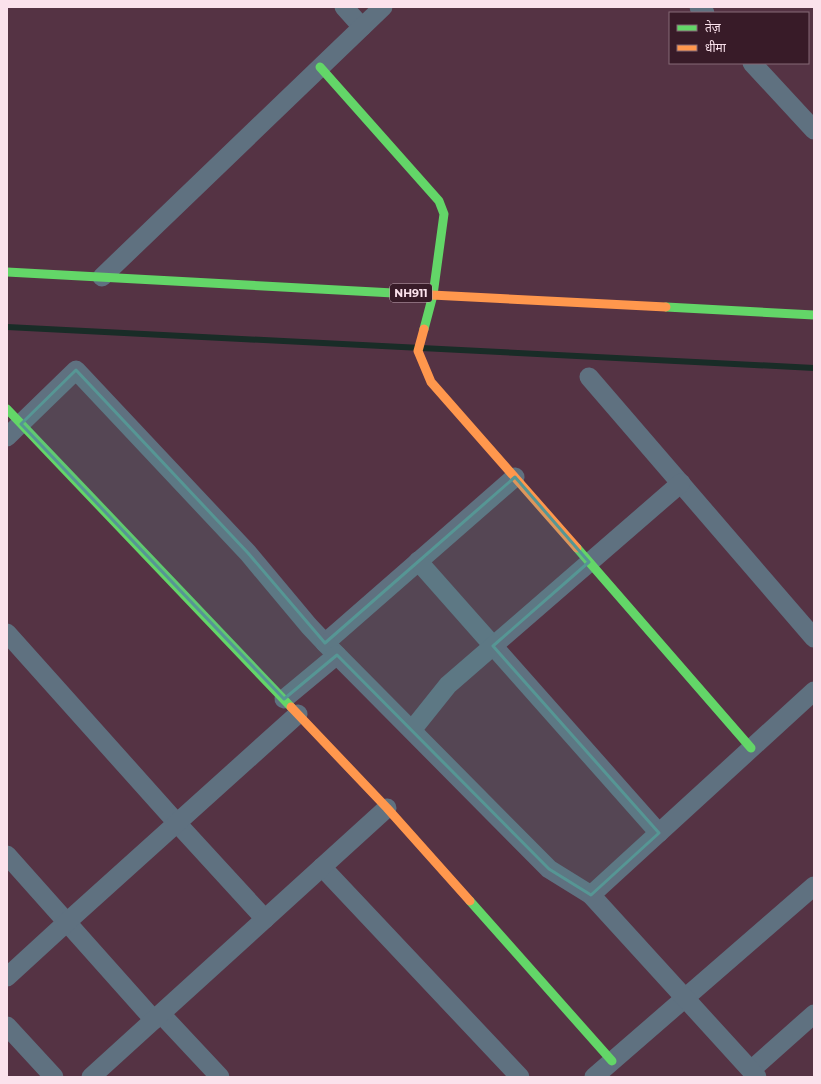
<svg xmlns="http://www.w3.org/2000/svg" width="821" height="1084" viewBox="0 0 821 1084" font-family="Montserrat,'Noto Sans Devanagari',sans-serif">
	<rect width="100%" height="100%" fill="#534"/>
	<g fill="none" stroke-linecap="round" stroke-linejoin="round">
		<path stroke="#192c27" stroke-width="6" d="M7,327L814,368"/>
		<g stroke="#5f7180" stroke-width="19">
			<path d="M344,7L362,27"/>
			<path d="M699,7L705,13"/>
			<path d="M752,63L814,130"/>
			<path d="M102,277L383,7"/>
			<path d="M589,377L814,638"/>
			<path d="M7,437L76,370L248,553L309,626L325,643L515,477"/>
			<path d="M418,561L659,833"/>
			<path d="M7,633L177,823L265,919"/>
			<path d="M325,643L549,869L591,895"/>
			<path d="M284,699L337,655"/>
			<path d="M412,730L448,685L681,483"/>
			<path d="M7,855L154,1020"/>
			<path d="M322,867L520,1077"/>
			<path d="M7,977L67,922L298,714"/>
			<path d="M161,1014L220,1077"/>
			<path d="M7,1026L54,1077"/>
			<path d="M751,1070L814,1014"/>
			<path d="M91,1077L387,808"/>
			<path d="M594,1077L814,886"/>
			<path d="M757,1077L591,895L814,691"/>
		</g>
		<g stroke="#63d668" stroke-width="9">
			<path d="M320,67L439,201L444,214L433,295L424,329"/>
			<path d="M7,272L412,294"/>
			<path d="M666,307L814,315"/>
			<path d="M7,409L291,707"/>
			<path d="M577,548L751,748"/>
			<path d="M470,901L612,1061"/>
		</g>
		<g stroke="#ff974d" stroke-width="9">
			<path d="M412,294L666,307"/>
			<path d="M424,329L418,351L431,382L577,548"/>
			<path d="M291,707L387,808L470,901"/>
		</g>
	</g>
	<path fill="#569694" fill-opacity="0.2" stroke="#569694" stroke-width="3" stroke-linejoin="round" d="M76,370L248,553L325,643L515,477L589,562L493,646L659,833L591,895L549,869L337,655L284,699L21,424Z"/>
	<g text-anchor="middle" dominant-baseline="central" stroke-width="3" stroke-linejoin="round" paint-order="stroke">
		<rect fill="#381b28" stroke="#c0a6b1" stroke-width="1" x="390" y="284" width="42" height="18" rx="3"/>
		<g font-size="11" font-weight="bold" fill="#fbe2ec">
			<text x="411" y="293">NH911</text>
		</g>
	</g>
	<rect width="821" height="1084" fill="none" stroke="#fbe2ec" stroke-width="16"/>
	<rect x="669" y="12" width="140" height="52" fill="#381b28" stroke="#866b76"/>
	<rect x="677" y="25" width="20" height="6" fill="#63d668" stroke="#866b76"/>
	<text x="705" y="32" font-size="12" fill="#fbe2ec">तेज़</text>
	<rect x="677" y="45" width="20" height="6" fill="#ff974d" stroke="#866b76"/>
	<text x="705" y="52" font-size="12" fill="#fbe2ec">धीमा</text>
</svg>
